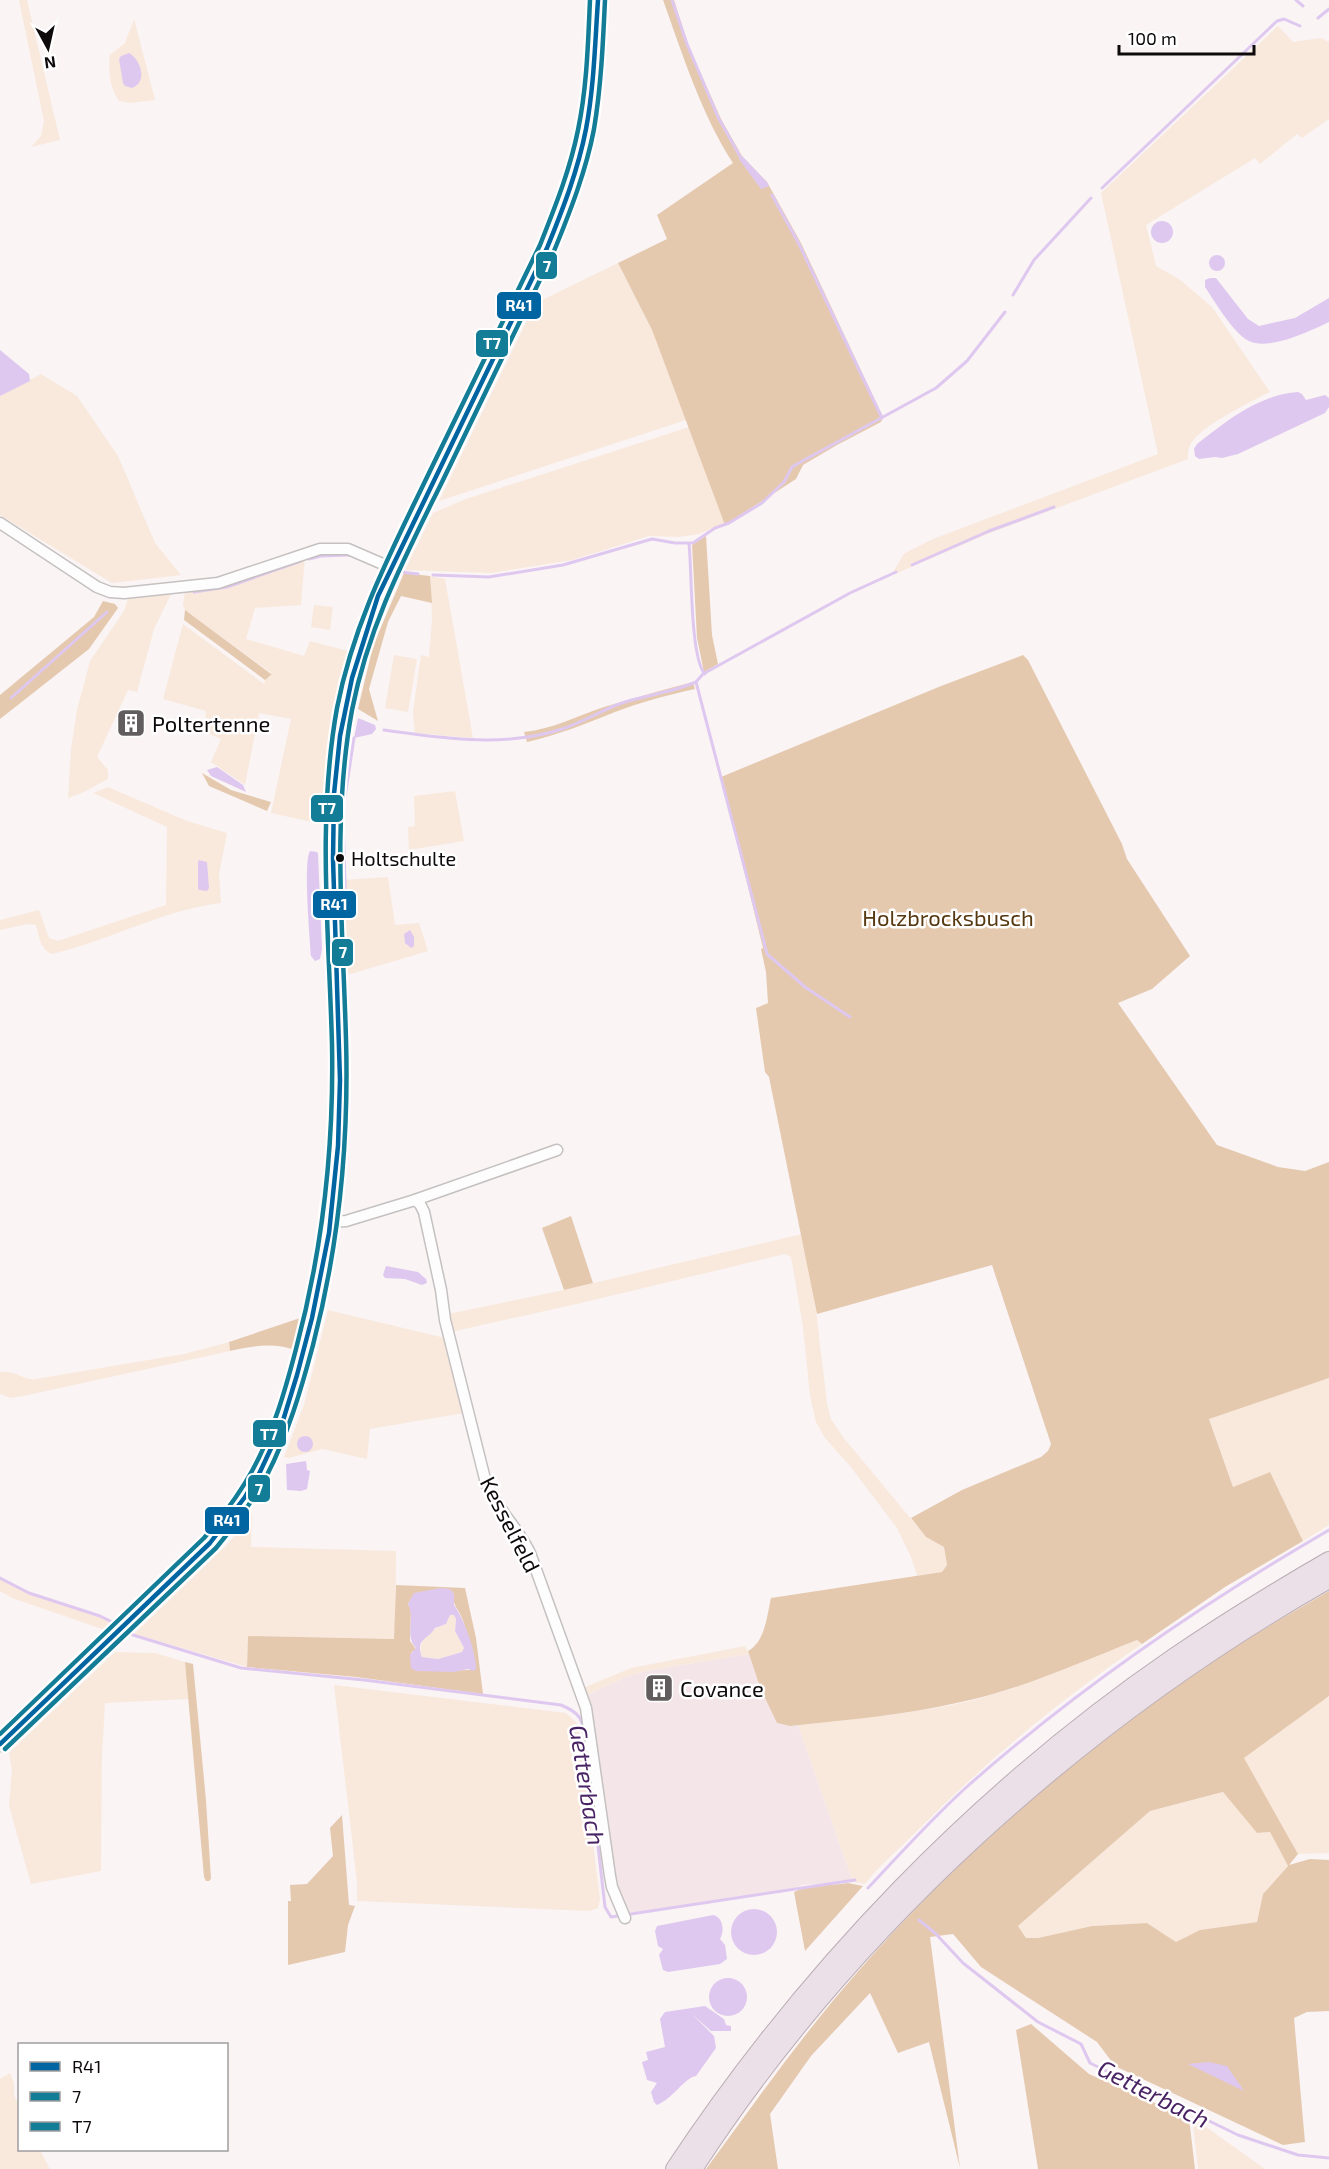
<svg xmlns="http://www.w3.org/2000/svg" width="1329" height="2169" viewBox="0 0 1329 2169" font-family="'Exo 2',sans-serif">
	<rect width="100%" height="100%" fill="#faf4f5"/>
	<path fill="#f4e6e8" d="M749,1654L761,1690L777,1723L790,1726L798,1725L853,1882L802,1885L793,1889L627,1913L614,1883L586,1695L628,1676L646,1671Z"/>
	<g fill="#f9e9dc">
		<path d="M19,0H27L60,140L31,147L41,136L44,121Z"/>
		<path d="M134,19L155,100L130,103L119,101C110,88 108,71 110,55L125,43Z"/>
		<path d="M1278,26L1293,42L1321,38L1329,42V119L1302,138L1297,134L1260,164L1255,158L1146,225L1156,266L1179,279L1212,307L1270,392C1250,402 1200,426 1190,445C1188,449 1188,454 1188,459L990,533L897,573L894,570C899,564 900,558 905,553L933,539L1158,454L1101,193Z"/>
		<path d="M618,263L652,330L686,420L439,501L537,300L540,301Z"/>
		<path d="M41,374L77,396L118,456L155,543L181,575L112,583L0,515V396Z"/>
		<path d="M689,427L725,523L699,534L678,537L649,536L572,560L491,573L405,570L433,513L466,499Z"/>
		<path d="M305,556L301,605L255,608L246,639L304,656L310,641L352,652L342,678L321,824L271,813L291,719L259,713L245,785L211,762L221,739L204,732L206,711L163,699L183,624L264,684L265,680L271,673L185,610L183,605L185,590Z"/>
		<path d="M430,576L445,579L473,738L415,733L413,712L421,655L429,657L432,619Z"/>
		<path d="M171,594L154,629L137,692L128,690L97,757L108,770V779L84,792L68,798L71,749L77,710L90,661L124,611L128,599Z"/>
		<path d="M314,605L333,607L330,630L311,627Z"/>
		<path d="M394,655L417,659L408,712L385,708Z"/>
		<path d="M108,787L187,821L227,833L219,874L221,903C162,910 109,941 52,954C40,949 39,936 36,925L28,924L0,930V920L39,910L49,938L58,941L166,905L167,827L93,793Z"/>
		<path d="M455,791L464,841L409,850L408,827L415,826L414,796Z"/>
		<path d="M388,877L395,925L419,923L428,951L351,974L347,972L344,880Z"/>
		<path d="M802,1234L814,1294L827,1403L831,1419L843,1437L926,1537L944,1547L947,1565L942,1572L917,1576L911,1557L897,1528L850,1466L825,1438L816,1422L810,1396L803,1327L791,1257L785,1254L581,1303L451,1332L448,1314L564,1290Z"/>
		<path d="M328,1310L445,1338L464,1413L370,1429L367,1459L322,1449L289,1458L284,1457L304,1405Z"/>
		<path d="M229,1342L230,1351L23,1396L11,1398L0,1394V1372C17,1370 23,1381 36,1379L184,1354Z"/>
		<path d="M1329,1378V1525L1303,1541L1270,1472L1233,1487L1209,1418Z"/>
		<path d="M252,1513L251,1547L396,1551L395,1639L248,1636L247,1667L134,1634L228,1544Z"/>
		<path d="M0,1577L24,1590L115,1621L105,1630L12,1598L0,1591Z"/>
		<path d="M450,1614L455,1615L456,1619L455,1631L464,1648L462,1652L438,1659L422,1657C416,1639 431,1629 446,1624Z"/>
		<path d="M1137,1640L1142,1644C1061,1699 985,1762 916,1832C899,1849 880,1865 865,1884L853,1882L798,1725C852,1720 907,1714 961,1703C1022,1689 1079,1663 1137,1640Z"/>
		<path d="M745,1646L749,1654L646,1671L628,1676L586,1695L583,1688L631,1668Z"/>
		<path d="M115,1652L155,1653L185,1662L189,1699L105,1703L102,1755L101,1871L31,1884L9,1806L12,1771L9,1753Z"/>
		<path d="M334,1685L566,1713L578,1724L600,1899L598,1908L589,1911L357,1901V1882Z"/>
		<path d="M1329,1696V1853L1298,1854L1243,1757Z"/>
		<path d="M1224,1792L1257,1833L1270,1832L1288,1866L1263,1894L1257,1922L1200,1930L1176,1942L1147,1923L1092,1926L1038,1938H1026L1018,1926L1150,1811Z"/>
		<path d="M10,2073L14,2083V2095L19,2107L20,2150H40L50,2169H0V2079Z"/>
		<path d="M1192,2117L1265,2169H1198Z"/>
	</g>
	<g fill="#e5c9af" fill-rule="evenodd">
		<path d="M663,0H674L689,47L721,119L742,156L767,182L801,243L883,417L881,422L837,445L803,465L796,479L725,525L652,330L618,263L667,239L657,215L733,163C702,116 682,53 663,0Z"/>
		<path d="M706,536L712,635L718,664L704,672L697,638L692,545Z"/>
		<path d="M404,573L430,576L432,603L401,596L388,622L369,689L378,721L358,709L373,646Z"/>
		<path d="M103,601L115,604L118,608L89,649L0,719V695L94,617Z"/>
		<path d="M185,610L271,674H272L265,680L184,620Z"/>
		<path d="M1023,655L1028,660L1122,844L1127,859L1190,956L1152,989L1118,1003L1217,1145L1278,1167L1305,1171L1329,1162V1378L1209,1419L1233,1487L1270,1472L1303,1541L1225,1587L1142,1644L1137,1640C1079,1663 1022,1689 961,1702C905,1715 847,1720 790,1726L777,1723L761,1690L748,1651C765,1642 767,1616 771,1598L942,1572L947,1565L944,1547L926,1537L911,1518L962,1490L1041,1457L1048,1451L1051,1444L992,1265L817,1314L769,1077L765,1072L756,1008L768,1003L766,972L761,949L763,948L721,777L941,686Z"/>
		<path d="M693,682L695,689C668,695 641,702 615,712C585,724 558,735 527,742L524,732C553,729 577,716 604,707C633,698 663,690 693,682Z"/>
		<path d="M202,773L231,790L271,802L267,811L209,786Z"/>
		<path d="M571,1216L593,1283L564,1290L542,1228Z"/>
		<path d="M303,1317L295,1350C273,1342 252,1346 230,1351L229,1342Z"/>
		<path d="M396,1585L465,1588L476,1638L483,1694L356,1677L247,1667L248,1636L394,1639ZM412,1597L453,1598C454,1606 458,1609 461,1616C469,1632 468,1653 470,1670L416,1671L411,1653L416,1649L410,1641L411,1610L408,1604Z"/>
		<path d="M1329,1591V1696L1244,1758L1298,1854L1289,1865L1310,1859L1329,1860V2011L1307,2012L1294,2018L1305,2142L1283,2145L1115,2066L1097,2042L981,1967L953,1934L930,1937L960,2168L929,2042L898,2053L870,1993L811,2056L770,2114L778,2169H706C756,2101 805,2031 861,1968C969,1845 1106,1730 1243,1642C1271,1624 1300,1608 1329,1591ZM1223,1792L1257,1833L1270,1832L1288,1866L1263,1894L1257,1922L1200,1930L1176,1942L1147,1923L1092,1926L1038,1938H1026L1018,1926L1150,1811Z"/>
		<path d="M185,1662L193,1664L206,1800L211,1879L209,1881H206L204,1877Z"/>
		<path d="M342,1815L349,1905L355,1906L348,1925L345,1952L288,1965V1901H291L290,1885L307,1884L333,1856L330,1828Z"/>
		<path d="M848,1883L863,1886L805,1951L794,1892C809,1884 831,1886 848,1883Z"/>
		<path d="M1031,2024L1089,2074L1189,2118L1195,2169H1038L1016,2030Z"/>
	</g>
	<g fill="#dfc8ef" fill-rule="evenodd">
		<path d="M129,53C141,60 148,82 132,88L125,86L123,83L119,59L121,56Z"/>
		<path d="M742,156L767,182L769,186L761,189L739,159Z"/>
		<circle cx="1162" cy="232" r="11"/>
		<circle cx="1217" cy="263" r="8"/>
		<path d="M1210,278H1216L1248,319L1259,326L1295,318L1329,298V322C1310,331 1269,351 1249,341C1234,334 1215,302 1205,287V280Z"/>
		<path d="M0,350L29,374L30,381L0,396Z"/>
		<path d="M1298,392L1302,394L1306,400L1325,395L1329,398V407L1325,413L1238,454L1222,458L1215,457L1199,459L1195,456L1194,449L1197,444C1228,420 1258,395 1298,392Z"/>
		<path d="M358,718L375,725L376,729L372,734L354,738Z"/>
		<path d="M217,767L243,785L246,792L211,776L207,770Z"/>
		<path d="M310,851L317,852L318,854L322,949L320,959L315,961L311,956C310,938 303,862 310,851Z"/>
		<path d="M199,860L207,862L209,888L207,891L199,890L198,888V862Z"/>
		<path d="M410,930L414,937V946L411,948L405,943L404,934Z"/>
		<path d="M386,1266L418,1272L426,1279L427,1283L422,1285L405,1279L385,1278L383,1275Z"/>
		<circle cx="305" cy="1444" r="8"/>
		<path d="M306,1461L307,1470L310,1471L307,1489L301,1491L287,1490L286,1464Z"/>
		<path d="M441,1588L450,1589L454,1594V1605C464,1619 476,1651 476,1669L473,1671L468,1669L454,1672L416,1671L411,1668L410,1655L416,1648C404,1635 416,1619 408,1604L414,1593ZM450,1615H454L456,1619L455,1631L464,1648L462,1652L438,1659L422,1657C415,1638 428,1640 435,1628L446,1624Z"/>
		<circle cx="754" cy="1932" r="23"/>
		<path d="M713,1915C723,1917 725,1931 720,1939L725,1945L727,1959L720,1964L668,1972L663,1970L659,1955L663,1949L658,1946L655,1931L657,1926Z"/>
		<circle cx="728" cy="1997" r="19"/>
		<path d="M705,2006L724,2019L726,2025L731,2026V2031H711L692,2014L714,2036L716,2048L696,2076C684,2078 674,2098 657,2105L654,2102L651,2092L657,2083L647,2080L642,2062L648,2060L646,2052L665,2047L660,2019L665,2012Z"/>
		<path d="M1209,2062L1227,2066L1244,2091L1188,2064Z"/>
	</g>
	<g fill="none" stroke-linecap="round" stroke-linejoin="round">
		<g stroke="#dfc8ef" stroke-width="3">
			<path d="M672,0L687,44L718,117L742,160"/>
			<path d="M1296,0L1303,6"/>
			<path d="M1318,18L1329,9"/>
			<path d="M1102,188L1277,21L1284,19L1300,26"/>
			<path d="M772,195L799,244L882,418"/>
			<path d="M1013,295L1034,260L1091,198"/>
			<path d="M689,544C692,570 690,658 705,674"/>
			<path d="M309,559L321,556L350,555"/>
			<path d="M912,565L989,531L1054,507"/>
			<path d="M401,572L418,574"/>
			<path d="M433,575L489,577L563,565L652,539L675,543H693L715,528L729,523L762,503L784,482L792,467L797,464L936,388L967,361L1005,312"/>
			<path d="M194,592L227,587L301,561"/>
			<path d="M696,682L766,950L767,954L805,987L850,1017"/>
			<path d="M11,698L107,612"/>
			<path d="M384,730C442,738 504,748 562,729C584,722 603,709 625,702C648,695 673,692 696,682L703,674L850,593L896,572"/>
			<path d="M346,911L343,822L345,797L354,738"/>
			<path d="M0,1578L29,1593L100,1616L112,1622"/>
			<path d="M133,1635L241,1668L364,1680L561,1705C585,1715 582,1722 586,1745"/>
			<path d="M587,1751L605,1907L611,1917L855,1880"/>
			<path d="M868,1888C901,1853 934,1816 970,1784C1080,1687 1202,1604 1329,1530"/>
			<path d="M919,1920L936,1934L963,1963L1038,2022L1081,2044L1090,2063L1238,2135L1298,2155L1329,2158"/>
		</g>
		<g stroke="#c5c1c1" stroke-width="13">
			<g id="street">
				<path d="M0,523L97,587L110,592L124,593L218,583L320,549H348L392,568"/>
				<path d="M415,1200L420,1204L424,1212L441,1290L445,1320L486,1483C497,1509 518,1528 530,1553L586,1708L610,1876L612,1887L625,1918"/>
				<path d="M330,1222L346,1221L415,1200L557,1150"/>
			</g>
		</g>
		<g stroke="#c5c1c1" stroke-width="17">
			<path id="secondary" d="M0,1744L210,1543C265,1481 285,1425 305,1346C325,1272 337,1194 339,1117C342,1019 331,920 333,822C334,748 350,664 378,596L547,248C563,209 578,170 586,129C594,87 595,43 598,0"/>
		</g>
		<g stroke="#baacb4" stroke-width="20">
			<g id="highway">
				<path d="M675,2169C807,1970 978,1792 1175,1657C1225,1623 1277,1591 1329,1561"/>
				<path d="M693,2169C849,1928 1080,1720 1329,1579"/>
			</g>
		</g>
		<use href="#street" stroke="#fefdfe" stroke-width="10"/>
		<use href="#secondary" stroke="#f8f4f7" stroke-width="15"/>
		<use href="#highway" stroke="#ebe0e7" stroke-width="18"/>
		<g stroke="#fff" stroke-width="9">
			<path id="bus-1" d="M0,1744L210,1543L245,1497L259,1474L281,1427L297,1375L312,1318L329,1233L338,1146L340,1080L333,859L334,794L340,736L352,678L378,596L547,248C563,209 578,170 586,129C594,87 595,43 598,0"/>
		</g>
		<g stroke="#fff" stroke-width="9">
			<path id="bus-2" d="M5,1749L216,1548C235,1525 253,1501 267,1475C288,1434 301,1390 313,1345C339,1245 349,1143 346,1039C343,929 332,818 352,710C369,624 405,557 443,480C480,404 517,328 554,251C570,212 586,171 594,129C601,87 603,43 605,0"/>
		</g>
		<g stroke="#fff" stroke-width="9">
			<path id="bus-3" d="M0,1734L204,1538C222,1517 239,1495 252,1471C273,1433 285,1391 296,1349C323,1248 334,1147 332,1044C329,932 317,819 337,708C354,621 391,552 429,473C466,397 503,321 540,245C555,207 570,170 578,130C587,87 588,43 590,0"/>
		</g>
		<use href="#bus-1" stroke="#0065a1" stroke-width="4.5"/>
		<use href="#bus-2" stroke="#137c97" stroke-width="4.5"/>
		<use href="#bus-3" stroke="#137c97" stroke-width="4.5"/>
	</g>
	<defs>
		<g id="building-square" transform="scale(1.5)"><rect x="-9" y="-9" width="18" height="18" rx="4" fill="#615c5d" stroke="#fff"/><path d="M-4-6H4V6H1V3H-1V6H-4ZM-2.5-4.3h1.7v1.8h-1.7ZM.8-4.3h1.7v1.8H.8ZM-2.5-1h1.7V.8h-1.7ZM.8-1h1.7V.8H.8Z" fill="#fff"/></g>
	</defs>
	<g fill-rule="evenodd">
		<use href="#building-square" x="131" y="723"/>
		<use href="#building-square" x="659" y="1688"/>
	</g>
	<circle fill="#0e0a0b" stroke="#fff" stroke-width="2" cx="340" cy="858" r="5"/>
	<g text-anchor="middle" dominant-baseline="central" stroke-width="5" stroke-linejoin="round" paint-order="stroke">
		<g font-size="20" fill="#0e0a0b" stroke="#fff" text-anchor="start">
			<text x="351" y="858">Holtschulte</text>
		</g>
		<g font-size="22" fill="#0e0a0b" stroke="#fff" text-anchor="start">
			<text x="152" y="723">Poltertenne</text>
			<text x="680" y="1688">Covance</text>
		</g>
		<g font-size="22" fill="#563811" stroke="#fff">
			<text x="948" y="917">Holzbrocksbusch</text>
		</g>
		<g font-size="22" fill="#0e0a0b" stroke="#fff">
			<text transform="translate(511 1524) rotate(63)">Kesselfeld</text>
		</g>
		<g font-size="24" font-style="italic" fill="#492363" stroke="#fff">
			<text transform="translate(588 1785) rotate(81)">Getterbach</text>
			<text transform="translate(1154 2093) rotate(27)">Getterbach</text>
		</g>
	</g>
	<g stroke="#fff" stroke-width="2">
		<rect x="535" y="251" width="23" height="29" rx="6" fill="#137c97"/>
		<rect x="496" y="291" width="46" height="29" rx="6" fill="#0065a1"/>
		<rect x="475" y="329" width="34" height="29" rx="6" fill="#137c97"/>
		<rect x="310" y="794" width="34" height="29" rx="6" fill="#137c97"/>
		<rect x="312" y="890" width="45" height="29" rx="6" fill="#0065a1"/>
		<rect x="331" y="938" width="23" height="29" rx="6" fill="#137c97"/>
		<rect x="252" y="1419" width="35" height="29" rx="6" fill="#137c97"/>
		<rect x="247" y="1474" width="24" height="29" rx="6" fill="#137c97"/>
		<rect x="204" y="1506" width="46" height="29" rx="6" fill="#0065a1"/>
	</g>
	<g font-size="16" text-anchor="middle" font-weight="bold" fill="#fff">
		<text x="547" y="272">7</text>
		<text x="519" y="311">R41</text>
		<text x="492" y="349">T7</text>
		<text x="327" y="814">T7</text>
		<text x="334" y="910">R41</text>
		<text x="343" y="958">7</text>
		<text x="269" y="1440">T7</text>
		<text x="259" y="1495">7</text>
		<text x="227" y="1526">R41</text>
	</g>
	<rect x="18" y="2043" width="210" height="108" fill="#ffffff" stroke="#9f9d9d" stroke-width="1.5"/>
	<rect x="30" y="2062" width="30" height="9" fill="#0065a1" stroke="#9f9d9d" stroke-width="1.5"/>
	<text x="72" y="2073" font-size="18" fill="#0e0a0b">R41</text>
	<rect x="30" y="2092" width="30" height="9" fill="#137c97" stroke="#9f9d9d" stroke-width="1.5"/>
	<text x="72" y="2103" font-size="18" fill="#0e0a0b">7</text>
	<rect x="30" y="2122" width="30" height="9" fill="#137c97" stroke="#9f9d9d" stroke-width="1.5"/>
	<text x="72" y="2133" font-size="18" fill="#0e0a0b">T7</text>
	<g transform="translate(48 48) rotate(172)" stroke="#ffffff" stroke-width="4.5" paint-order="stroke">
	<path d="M0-4.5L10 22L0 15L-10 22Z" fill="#0e0a0b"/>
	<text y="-9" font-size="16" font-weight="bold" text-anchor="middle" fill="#0e0a0b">N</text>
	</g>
	<path d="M1119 45v9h135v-9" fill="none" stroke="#0e0a0b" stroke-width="3"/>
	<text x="1128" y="45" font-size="18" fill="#0e0a0b" stroke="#ffffff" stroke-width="4.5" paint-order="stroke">100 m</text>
</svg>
